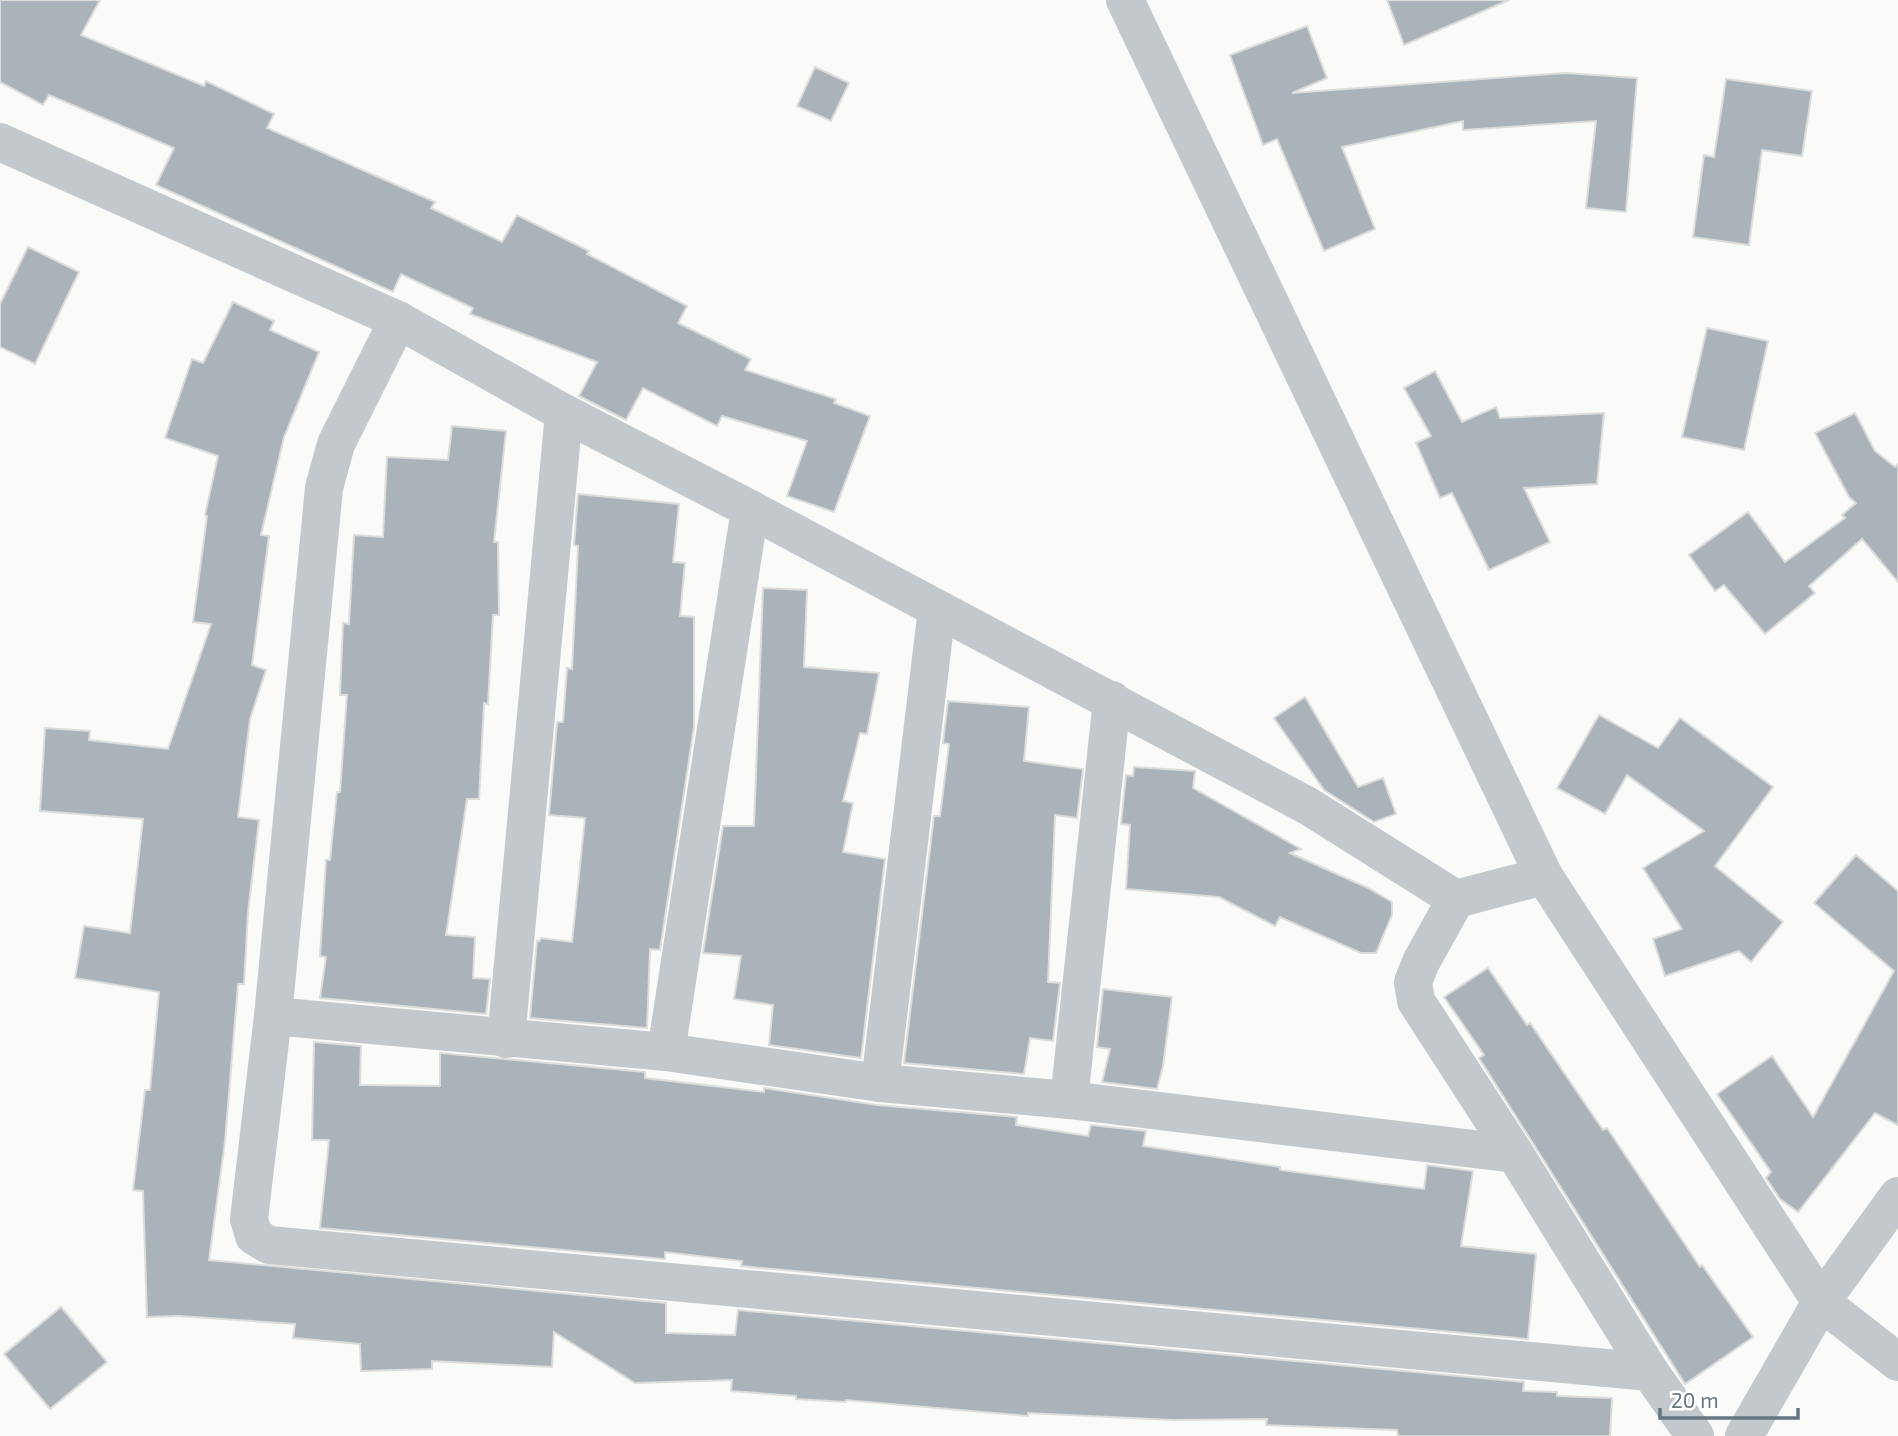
<svg xmlns="http://www.w3.org/2000/svg" width="1898" height="1436" viewBox="0 0 1898 1436" font-family="'Exo 2',sans-serif">
	<rect width="100%" height="100%" fill="#fafaf8"/>
	<g fill="#aab3b9" stroke="#dcdcda" stroke-width="2">
		<path d="M0,0H100L81,35L204,86L206,81L274,114L267,128L435,202L431,208L502,242L517,215L589,251L587,254L687,306L678,323L751,359L745,370L836,399L834,403L870,416L834,512L787,496L807,441L722,416L717,426L643,388L626,420L579,396L597,362L470,314L473,308L401,274L393,292L156,185L174,148L49,95L43,105L0,82Z"/>
		<path d="M1387,0H1509L1404,45Z"/>
		<path d="M1307,26L1327,78L1292,93L1565,73L1637,78L1626,212L1586,208L1596,121L1463,130V121L1342,147L1375,229L1324,251L1277,139L1263,145L1230,55Z"/>
		<path d="M815,67L849,83L831,121L797,106Z"/>
		<path d="M1726,79L1812,91L1802,156L1762,150L1749,245L1693,237L1704,155L1714,157Z"/>
		<path d="M28,247L79,272L35,364L0,347V304Z"/>
		<path d="M233,302L274,321L270,330L319,352L284,437L261,535L269,536L252,665L266,670L250,719L238,817L259,820L248,912L244,984H238L225,1141L209,1260L666,1303V1333L735,1335L738,1310L1524,1382L1523,1391L1557,1392V1396L1612,1398L1610,1436H1398L1397,1430L1266,1425L1267,1419L1173,1420L1028,1413V1416L846,1400V1402L796,1399V1396L731,1391L732,1380L635,1383L554,1332L552,1367L432,1361V1369L361,1371L360,1344L293,1338L295,1324L179,1316L147,1317L143,1191L133,1190L145,1090H150L159,992L75,978L84,926L130,933L143,819L40,811L45,728L90,731L89,740L168,749L211,624L193,622L207,516L205,515L218,456L165,438L192,359L203,363Z"/>
		<path d="M1707,328L1768,341L1744,450L1682,437Z"/>
		<path d="M1435,371L1462,422L1496,407L1500,418L1604,413L1597,484L1524,488L1550,542L1489,570L1452,493L1440,498L1416,443L1431,436L1404,388Z"/>
		<path d="M1855,413L1875,451L1895,467L1898,464V582L1862,539L1809,586L1815,593L1765,634L1724,585L1715,591L1689,555L1748,512L1785,562L1845,518L1842,515L1856,503L1849,497L1815,433Z"/>
		<path d="M452,426L506,431L494,542H498L499,615H493L488,704L484,703L479,799H467L446,935L475,937L473,978L490,979L486,1014L320,998L326,957L320,956L326,860H330L337,792H340L347,695H340L343,623L349,624L354,535L383,537L387,457L448,460Z"/>
		<path d="M578,494L679,504L673,562L685,563L680,616L694,617V727L660,950L650,949L647,1028L530,1018L537,941H540L541,938L572,942L585,818L549,815L557,722H563L567,668L572,669L578,546L574,545Z"/>
		<path d="M763,588L807,590L804,667L879,673L867,734L860,733L843,801L853,803L843,852L885,859L861,1058L769,1045L773,1005L734,999L741,956L703,953L723,826H754Z"/>
		<path d="M1305,697L1358,787L1383,778L1396,814L1374,822L1324,790L1274,718Z"/>
		<path d="M948,701L1029,707L1024,761L1083,769L1077,818L1055,815L1048,982L1060,983L1053,1041L1030,1038L1024,1074L904,1063L934,816H940L949,744L943,743Z"/>
		<path d="M1599,715L1658,748L1680,718L1773,787L1715,866L1783,922L1751,962L1739,951L1665,976L1653,939L1682,929L1643,868L1704,831L1627,775L1605,814L1557,788Z"/>
		<path d="M1134,767L1195,771L1193,788L1301,849L1290,853L1368,888L1392,902V915L1376,953H1361L1280,917L1275,926L1219,897L1126,889L1130,825L1121,824L1126,775L1133,776Z"/>
		<path d="M1856,855L1898,891V1125L1875,1113L1798,1212L1780,1199L1766,1178L1771,1172L1717,1094L1772,1056L1813,1117L1894,971L1814,903Z"/>
		<path d="M1488,968L1527,1025L1530,1023L1603,1130L1607,1128L1700,1267L1702,1265L1753,1337L1685,1384L1479,1058L1484,1055L1444,997Z"/>
		<path d="M1103,989L1172,997L1163,1066L1157,1089L1102,1082L1110,1049L1097,1047Z"/>
		<path d="M314,1042L361,1046L360,1085L440,1086V1053L645,1072V1078L764,1092V1088L877,1105L1017,1117L1016,1125L1088,1136L1091,1125L1146,1131L1143,1146L1280,1167V1170L1377,1183L1424,1189L1427,1165L1473,1171L1461,1246L1536,1254L1528,1339L741,1266L742,1261L665,1252V1259L320,1228L329,1140H312Z"/>
		<path d="M61,1307L107,1362L50,1409L4,1354Z"/>
	</g>
	<g fill="none" stroke-linecap="round" stroke-linejoin="round">
		<g stroke="#c3c8cc" stroke-width="38">
			<path d="M1125,0L1544,876L1821,1302L1898,1362"/>
			<path d="M0,142L398,320L564,413L750,509L1308,806L1456,899"/>
			<path d="M398,320L336,444L324,488L273,1016L249,1219L254,1236L269,1245L1650,1372"/>
			<path d="M1544,876L1456,899L1421,962L1413,982L1416,1001L1515,1154L1650,1372L1695,1436"/>
			<path d="M273,1016L666,1052L880,1083L1069,1100L1515,1154"/>
			<path d="M506,1039L564,413"/>
			<path d="M666,1052L750,509"/>
			<path d="M880,1083L937,609"/>
			<path d="M1069,1100L1112,700"/>
			<path d="M1744,1436L1821,1302L1898,1196"/>
		</g>
	</g>
	<path d="M1660 1408v10h138v-10" fill="none" stroke="#657683" stroke-width="3.5"/>
	<text x="1671" y="1408" font-size="21" fill="#657683" stroke="#ffffff" stroke-width="5" paint-order="stroke">20 m</text>
</svg>
